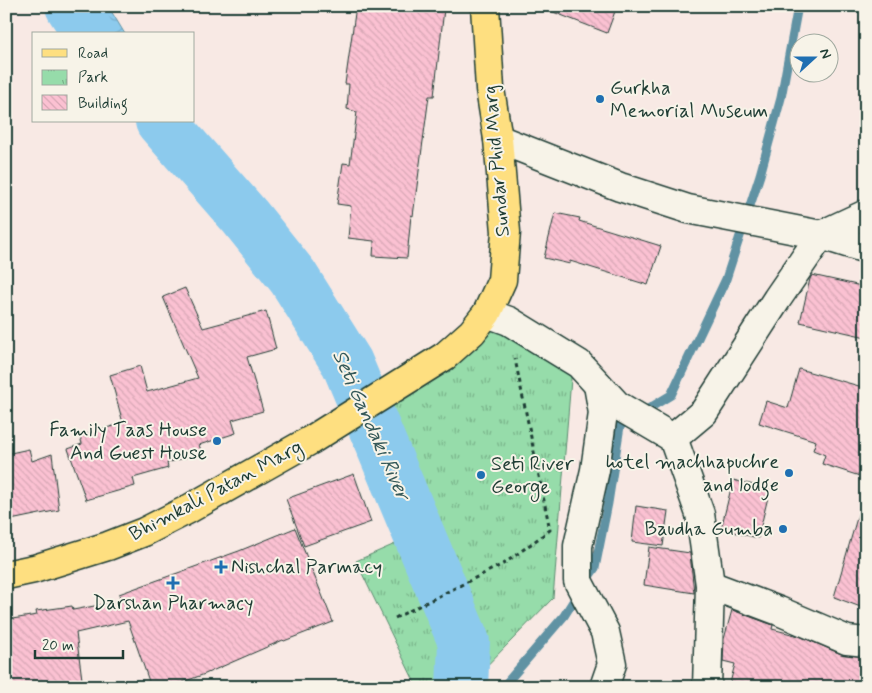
<svg xmlns="http://www.w3.org/2000/svg" width="872" height="693" viewBox="0 0 872 693" font-family="Mynerve,sans-serif">
	<defs>
		<pattern id="park-tufts" width="24" height="20" patternUnits="userSpaceOnUse" patternTransform="scale(1.25)"><rect width="24" height="20" fill="#96dcaa"/><path d="M3 7l-1-3M5 7V3M7 7l1-3M15 17l-1-3M17 17v-4M19 17l1-3" fill="none" stroke="#7ab48b"/></pattern>
		<pattern id="water-waves" width="16" height="10" patternUnits="userSpaceOnUse" patternTransform="scale(1.25)"><rect width="16" height="10" fill="#8ccaed"/><path d="M0 5q4-4 8 0t8 0" fill="none" stroke="#78aecc"/></pattern>
		<pattern id="building-back-hatch" width="6" height="6" patternUnits="userSpaceOnUse" patternTransform="scale(1.25)"><rect width="6" height="6" fill="#fbc1d2"/><path d="M-1 5l2 2M0 0l6 6M5-1l2 2" fill="none" stroke="#d7a7b5"/></pattern>
	</defs>
	<rect width="100%" height="100%" fill="#f8e9e4"/>
	<filter id="ink" filterUnits="userSpaceOnUse"><feTurbulence type="fractalNoise" baseFrequency=".02" numOctaves="2"/><feDisplacementMap in="SourceGraphic" scale="10" xChannelSelector="R" yChannelSelector="G"/><feConvolveMatrix kernelMatrix="1 2 1 2 8 2 1 2 1" color-interpolation-filters="sRGB"/></filter>
	<g filter="url(#ink)">
		<path fill="url(#park-tufts)" stroke="#5a8c6f" d="M497,318L572,367L553,598L466,687H417L356,561L425,531L374,418Z"/>
		<path fill="url(#water-waves)" stroke="#6092a3" d="M72,6H108L125,34H94Z"/>
		<g fill="none" stroke-linecap="round" stroke-linejoin="round">
			<g stroke="#6092a3" stroke-width="9">
				<path d="M586,581L595,568L608,503L620,426L671,395L726,279L760,175L781,98L798,6"/>
				<path d="M503,687L564,616L579,592"/>
			</g>
			<g stroke="#8ccaed" stroke-width="52">
				<path d="M71,6L89,34"/>
				<path d="M161,121L245,217L293,277L347,363L464,642L462,687"/>
			</g>
		</g>
		<g fill="url(#building-back-hatch)" stroke="#1f3d34">
			<path d="M356,6H426L444,9L434,96H429L413,216L411,215L407,258L373,256L374,241L348,238L351,206L337,204L343,163L350,164L357,112L347,109L349,84H345Z"/>
			<path d="M543,6H617L607,33L543,8Z"/>
			<path d="M555,213L580,218L579,221L661,246L648,285L570,261V264L544,258Z"/>
			<path d="M812,275L866,287V337L800,322L810,279Z"/>
			<path d="M185,288L203,328L266,311L276,349L247,357L263,411L232,420L236,433L199,445L202,453L167,463L168,468L133,478L135,486L86,500L68,449L82,444L80,436L123,423L110,375L140,366L147,392L198,378L163,297Z"/>
			<path d="M799,369L866,388V478L822,464L825,455L813,450L816,441L759,423L766,401L788,408Z"/>
			<path d="M29,449L32,461L52,454L59,510L6,521V454Z"/>
			<path d="M354,474L371,522L304,546L286,499Z"/>
			<path d="M733,480L770,489L758,538L721,529Z"/>
			<path d="M636,506L668,511L663,546L632,542Z"/>
			<path d="M859,511L866,512V609L834,597Z"/>
			<path d="M295,528L333,622L284,641L283,640L205,674L169,687H151L128,621L76,633L83,687H6V620L37,615L36,611L72,606L73,610L121,601L119,594L239,551Z"/>
			<path d="M649,547L690,553L694,593L644,585Z"/>
			<path d="M732,610L773,625L772,629L799,636L841,654L866,657V687H729L735,664L723,661L724,639Z"/>
		</g>
		<g fill="none" stroke-linecap="round" stroke-linejoin="round">
			<g stroke="#1f3d34" stroke-width="31">
				<g id="minor">
					<path d="M498,139L620,187L688,209L821,235L866,249"/>
					<path d="M487,313L509,321L579,364L617,405L673,438L700,514L710,585L707,687"/>
					<path d="M598,385L603,413L595,470L578,546V581L605,632L612,664L604,687"/>
					<path d="M673,438L704,412L777,299L821,235L866,214"/>
					<path d="M710,585L779,611L847,640L866,642"/>
				</g>
			</g>
			<g stroke="#1f3d34" stroke-width="31">
				<path id="major" d="M6,575L34,569L108,546L144,532L187,510L311,440L445,356L472,332L487,313L502,280L506,232L498,139L490,89L485,6"/>
			</g>
			<path stroke="#1f3d34" stroke-width="3" stroke-dasharray="4 4" stroke-linecap="butt" d="M395,618L505,563L550,530L515,359"/>
			<use href="#minor" stroke="#f7f3e8" stroke-width="28"/>
			<use href="#major" stroke="#fedf80" stroke-width="28"/>
		</g>
	</g>
	<g fill="#1f6fb2" stroke="#f7f3e8" stroke-width="2">
		<circle cx="600" cy="99" r="5"/>
		<circle cx="217" cy="441" r="5"/>
		<circle cx="789" cy="473" r="5"/>
		<circle cx="481" cy="475" r="5"/>
		<circle cx="783" cy="529" r="5"/>
		<path d="M218.5 559.5h5v5h5v5h-5v5h-5v-5h-5v-5h5z"/>
		<path d="M170.5 575.5h5v5h5v5h-5v5h-5v-5h-5v-5h5z"/>
	</g>
	<g text-anchor="middle" dominant-baseline="central" stroke-width="4" stroke-linejoin="round" paint-order="stroke">
		<g font-size="20" fill="#1f3d34" stroke="#f7f3e8" text-anchor="start">
			<text x="610" y="88">Gurkha<tspan x="610" dy="23">Memorial Museum</tspan></text>
			<text x="207" y="430" text-anchor="end">Family Taas House<tspan x="207" dy="23">And Guest House</tspan></text>
			<text x="779" y="462" text-anchor="end">hotel machhapuchre<tspan x="779" dy="23">and lodge</tspan></text>
			<text x="491" y="464">Seti River<tspan x="491" dy="23">George</tspan></text>
			<text x="773" y="529" text-anchor="end">Baudha Gumba</text>
			<text x="231" y="567">Nishchal Parmacy</text>
			<text x="173" y="603" text-anchor="middle">Darshan Pharmacy</text>
		</g>
		<g font-size="20" fill="#1f3d34" stroke="#f7f3e8">
			<text transform="translate(497 161) rotate(-95)">Sundar Phid Marg</text>
			<text transform="translate(216 491) rotate(-28)">Bhimkali Patan Marg</text>
		</g>
		<g font-size="21" font-style="italic" fill="#355959" stroke="#f7f3e8">
			<text transform="translate(371 425) rotate(66)">Seti Gandaki River</text>
		</g>
	</g>
	<rect width="872" height="693" fill="none" stroke="#f7f3e8" stroke-width="25"/>
	<rect x="12" y="12" width="847" height="668" fill="none" stroke="#1f3d34" stroke-width="2" filter="url(#ink)"/>
	<rect x="32" y="32" width="162" height="90" fill="#f7f3e8" stroke="#a1aaa0"/>
	<rect x="42" y="49" width="25" height="8" fill="#fedf80" stroke="#a1aaa0"/>
	<text x="78" y="58" font-size="15" fill="#1f3d34">Road</text>
	<rect x="42" y="70" width="25" height="15" fill="url(#park-tufts)" stroke="#a1aaa0"/>
	<text x="78" y="82" font-size="15" fill="#1f3d34">Park</text>
	<rect x="42" y="95" width="25" height="15" fill="url(#building-back-hatch)" stroke="#a1aaa0"/>
	<text x="78" y="108" font-size="15" fill="#1f3d34">Building</text>
	<g transform="translate(814 58) rotate(69)"><circle r="24" fill="#f7f3e8" stroke="#a1aaa0"/>
	<path d="M0-4L9 19L0 12L-9 19Z" fill="#1f6fb2"/>
	<text y="-8" font-size="14" font-weight="bold" text-anchor="middle" fill="#1f3d34">N</text>
	</g>
	<path d="M35 650v8h88v-8" fill="none" stroke="#1f3d34" stroke-width="2.5"/>
	<text x="42" y="650" font-size="15" fill="#1f3d34" stroke="#f7f3e8" stroke-width="4" paint-order="stroke">20 m</text>
</svg>
